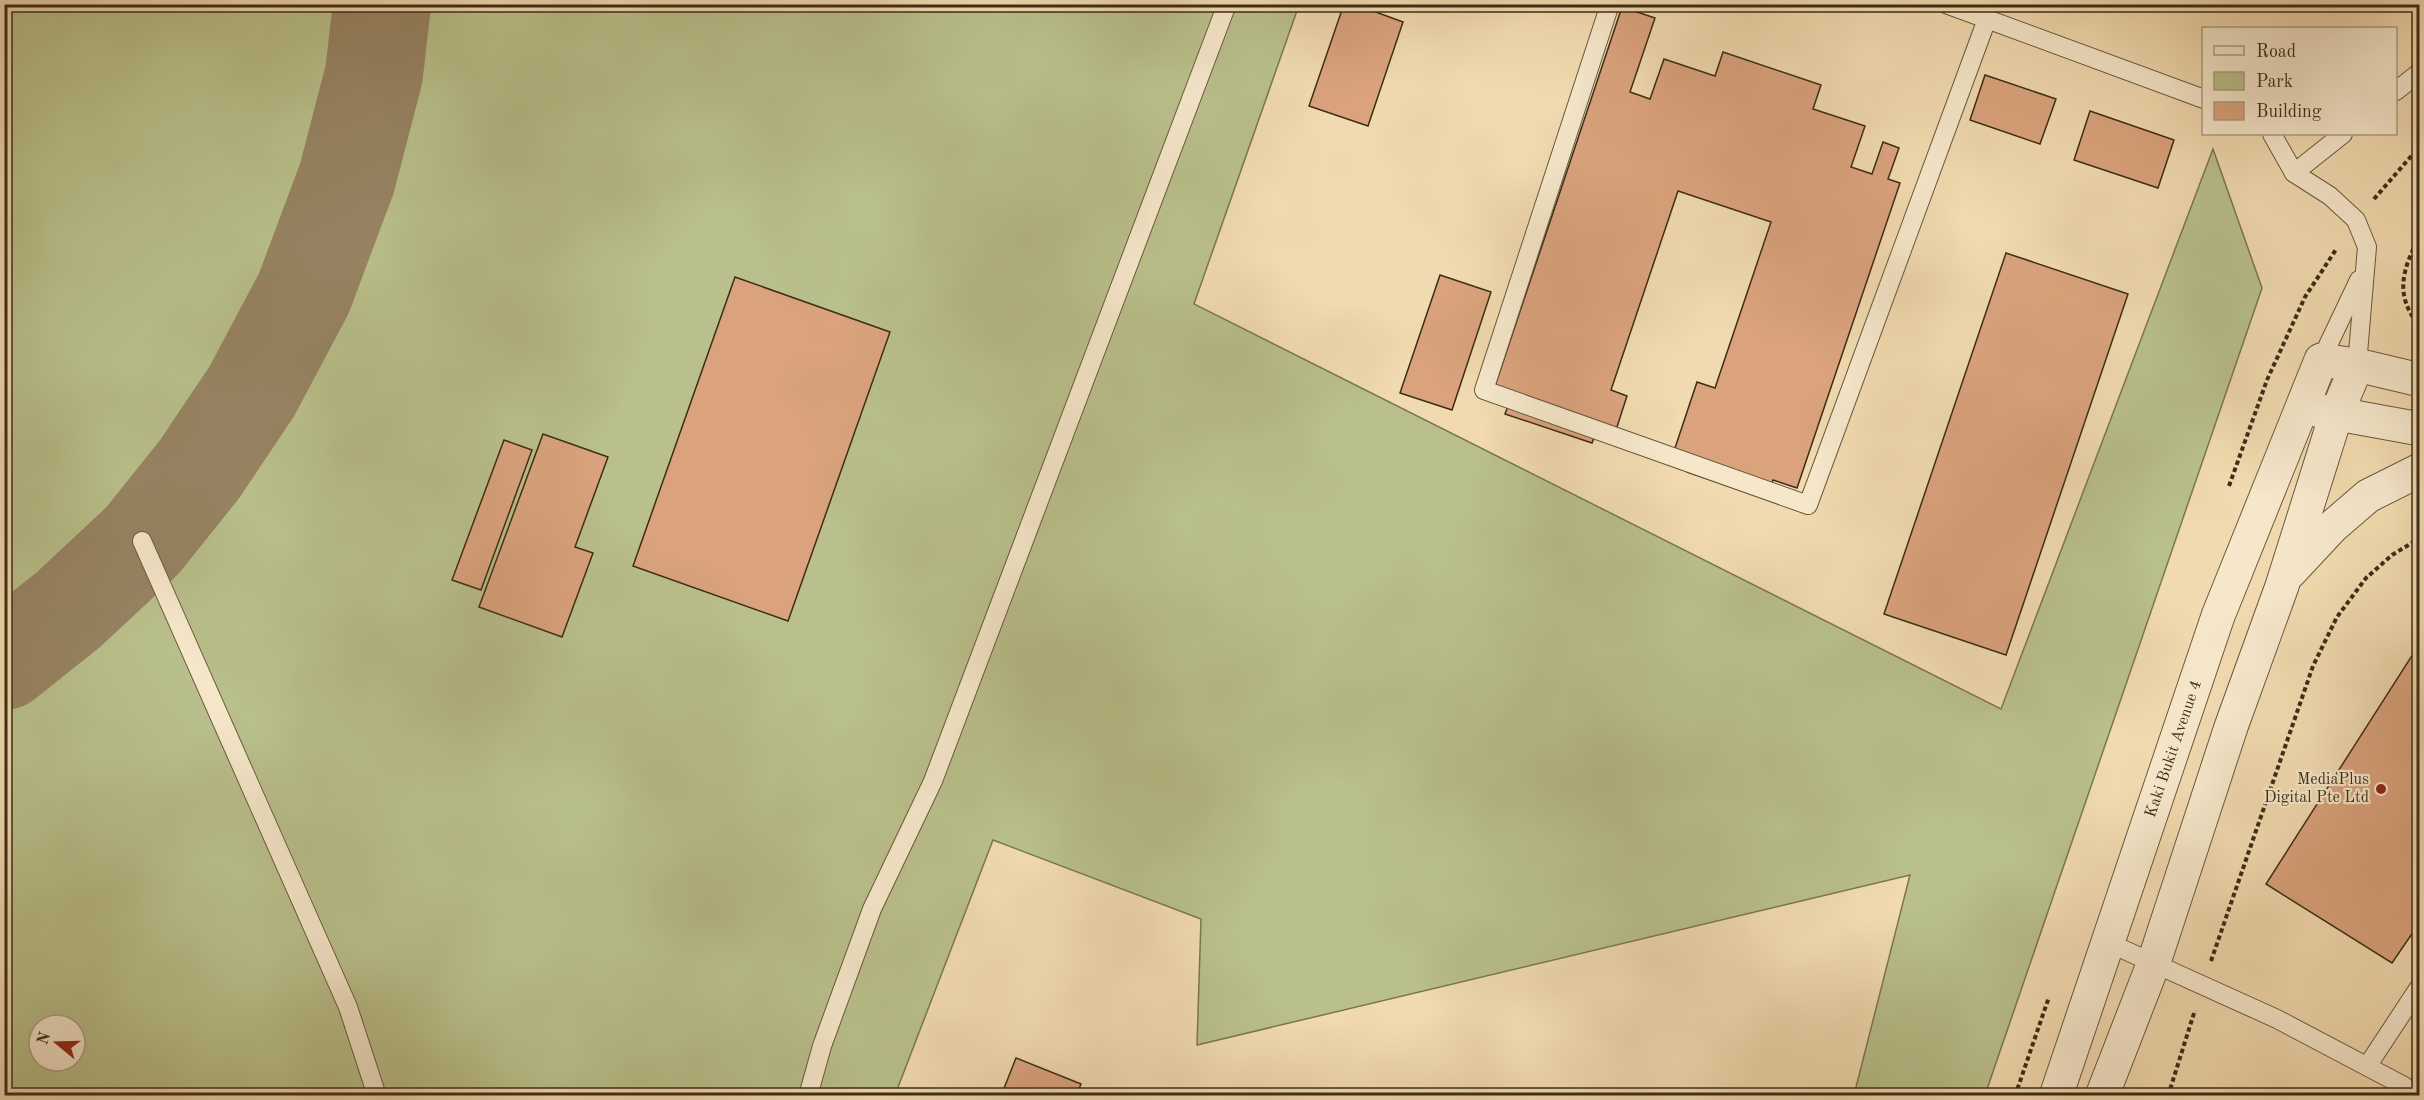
<svg xmlns="http://www.w3.org/2000/svg" width="2424" height="1100" viewBox="0 0 2424 1100" font-family="'Old Standard TT',serif">
	<rect width="100%" height="100%" fill="#f1daaf"/>
	<filter id="stains"><feTurbulence type="fractalNoise" baseFrequency=".00333" numOctaves="4"/><feColorMatrix values="0 0 0 0 .2 0 0 0 0 .09 0 0 0 0 .02 0 0 0 .5 -.17"/></filter>
	<radialGradient id="worn" r=".72"><stop offset=".6" stop-color="#630" stop-opacity="0"/><stop offset="1" stop-color="#630" stop-opacity=".3"/></radialGradient>
	<path fill="#b9c08b" stroke="#7b7651" stroke-width="1.5" fill-rule="evenodd" d="M5,5H1299L1194,304L2001,709L2213,149L2262,288L1985,1095H1854L1910,875L1197,1045L1201,919L993,840L895,1095L5,1096ZM39,1025H75V1061H39Z"/>
	<g fill="none" stroke-linecap="round" stroke-linejoin="round">
		<path stroke="#978463" stroke-width="98" d="M4,661L68,610L142,541L199,470L252,391L304,293L347,178L374,74L382,4"/>
	</g>
	<g fill="#daa37d" stroke="#3d2d17" stroke-width="1.5">
		<path d="M1344,4H1354L1403,22L1368,126L1309,106Z"/>
		<path d="M1622,7L1655,18L1630,92L1650,99L1664,59L1715,76L1723,52L1821,85L1813,109L1865,126L1851,167L1872,174L1883,142L1899,148L1888,179L1900,183L1797,488L1773,480L1766,499L1687,472L1691,460L1673,454L1697,382L1715,388L1771,222L1678,191L1611,390L1627,396L1615,433L1598,427L1592,443L1505,414L1513,392L1495,386Z"/>
		<path d="M1985,75L2056,99L2040,144L1970,120Z"/>
		<path d="M2090,111L2174,140L2158,188L2074,160Z"/>
		<path d="M2006,253L2128,294L2006,655L1884,614Z"/>
		<path d="M1440,275L1491,292L1452,410L1400,393Z"/>
		<path d="M735,277L890,332L788,621L633,566Z"/>
		<path d="M543,434L608,457L575,547L593,553L562,637L479,607Z"/>
		<path d="M504,440L532,450L481,590L452,580Z"/>
		<path d="M2420,643V922L2392,963L2266,884Z"/>
		<path d="M1016,1058L1081,1084L1076,1096H1001Z"/>
		<path d="M2420,1066V1096H2401Z"/>
	</g>
	<g fill="none" stroke-linecap="round" stroke-linejoin="round">
		<g stroke="#6a583d" stroke-width="20">
			<g id="lane">
				<path d="M1610,4L1484,390L1808,505L1987,19"/>
				<path d="M1946,4L2204,99"/>
				<path d="M2396,91L2420,72"/>
				<path d="M2272,134L2294,173L2330,196L2356,220L2367,247L2357,365"/>
				<path d="M2294,173L2343,134"/>
				<path d="M2321,360L2359,280"/>
				<path d="M142,541L348,1007L377,1096"/>
				<path d="M2109,943L2277,1019L2404,1086"/>
				<path d="M2368,1065L2420,986"/>
				<path d="M808,1096L822,1046L872,909L933,781L1227,4"/>
			</g>
		</g>
		<g stroke="#6a583d" stroke-width="35">
			<g id="street">
				<path d="M2316,410L2420,429"/>
				<path d="M2290,572L2332,527L2368,496L2420,470"/>
				<path d="M2056,1096L2218,616L2321,360L2357,365L2420,380"/>
				<path d="M2102,1096L2154,962L2231,727L2282,586L2336,415L2357,365"/>
			</g>
		</g>
		<g stroke="#3d2d17" stroke-width="4" stroke-dasharray="4.5 3" stroke-linecap="butt">
			<path d="M2374,199L2420,146"/>
			<path d="M2420,235C2403,269 2393,294 2420,327"/>
			<path d="M2229,486L2267,380L2305,297L2337,248"/>
			<path d="M2211,961L2313,666L2337,617L2366,578L2392,555L2420,538"/>
			<path d="M2015,1096L2049,997"/>
			<path d="M2168,1096L2195,1010"/>
		</g>
		<use href="#lane" stroke="#f6e7cb" stroke-width="18"/>
		<use href="#street" stroke="#f6e7cb" stroke-width="33"/>
	</g>
	<circle fill="#8f2418" stroke="#f6e7cb" stroke-width="2" cx="2381" cy="789" r="6"/>
	<g text-anchor="middle" dominant-baseline="central" stroke-width="4.5" stroke-linejoin="round" paint-order="stroke">
		<g font-size="16" fill="#3d2d17" stroke="#f6e7cb">
			<text transform="translate(2174 749) rotate(-71)">Kaki Bukit Avenue 4</text>
		</g>
		<g font-size="16" fill="#3d2d17" stroke="#f6e7cb" text-anchor="end">
			<text x="2369" y="780">MediaPlus<tspan x="2369" dy="18">Digital Pte Ltd</tspan></text>
		</g>
	</g>
	<rect width="2424" height="1100" fill="none" stroke="#f1daaf" stroke-width="24"/>
	<rect x="6" y="6" width="2412" height="1088" fill="none" stroke="#3d2d17" stroke-width="3"/>
	<rect x="12" y="12" width="2400" height="1076" fill="none" stroke="#3d2d17" stroke-width="1.5"/>
	<rect x="2202" y="27" width="195" height="108" fill="#f6e7cb" stroke="#ac9d83" stroke-width="1.5"/>
	<rect x="2214" y="46" width="30" height="9" fill="#f6e7cb" stroke="#ac9d83" stroke-width="1.5"/>
	<text x="2256" y="57" font-size="18" fill="#3d2d17">Road</text>
	<rect x="2214" y="72" width="30" height="18" fill="#b9c08b" stroke="#ac9d83" stroke-width="1.5"/>
	<text x="2256" y="87" font-size="18" fill="#3d2d17">Park</text>
	<rect x="2214" y="102" width="30" height="18" fill="#daa37d" stroke="#ac9d83" stroke-width="1.5"/>
	<text x="2256" y="117" font-size="18" fill="#3d2d17">Building</text>
	<g transform="translate(57 1043) rotate(289)"><circle r="28" fill="#f6e7cb" stroke="#ac9d83" stroke-width="1.5"/>
	<path d="M0-4.5L10 22L0 15L-10 22Z" fill="#8f2418"/>
	<text y="-9" font-size="16" font-weight="bold" text-anchor="middle" fill="#3d2d17">N</text>
	</g>
	<rect width="100%" height="100%" filter="url(#stains)"/>
	<rect width="100%" height="100%" fill="url(#worn)"/>
</svg>
